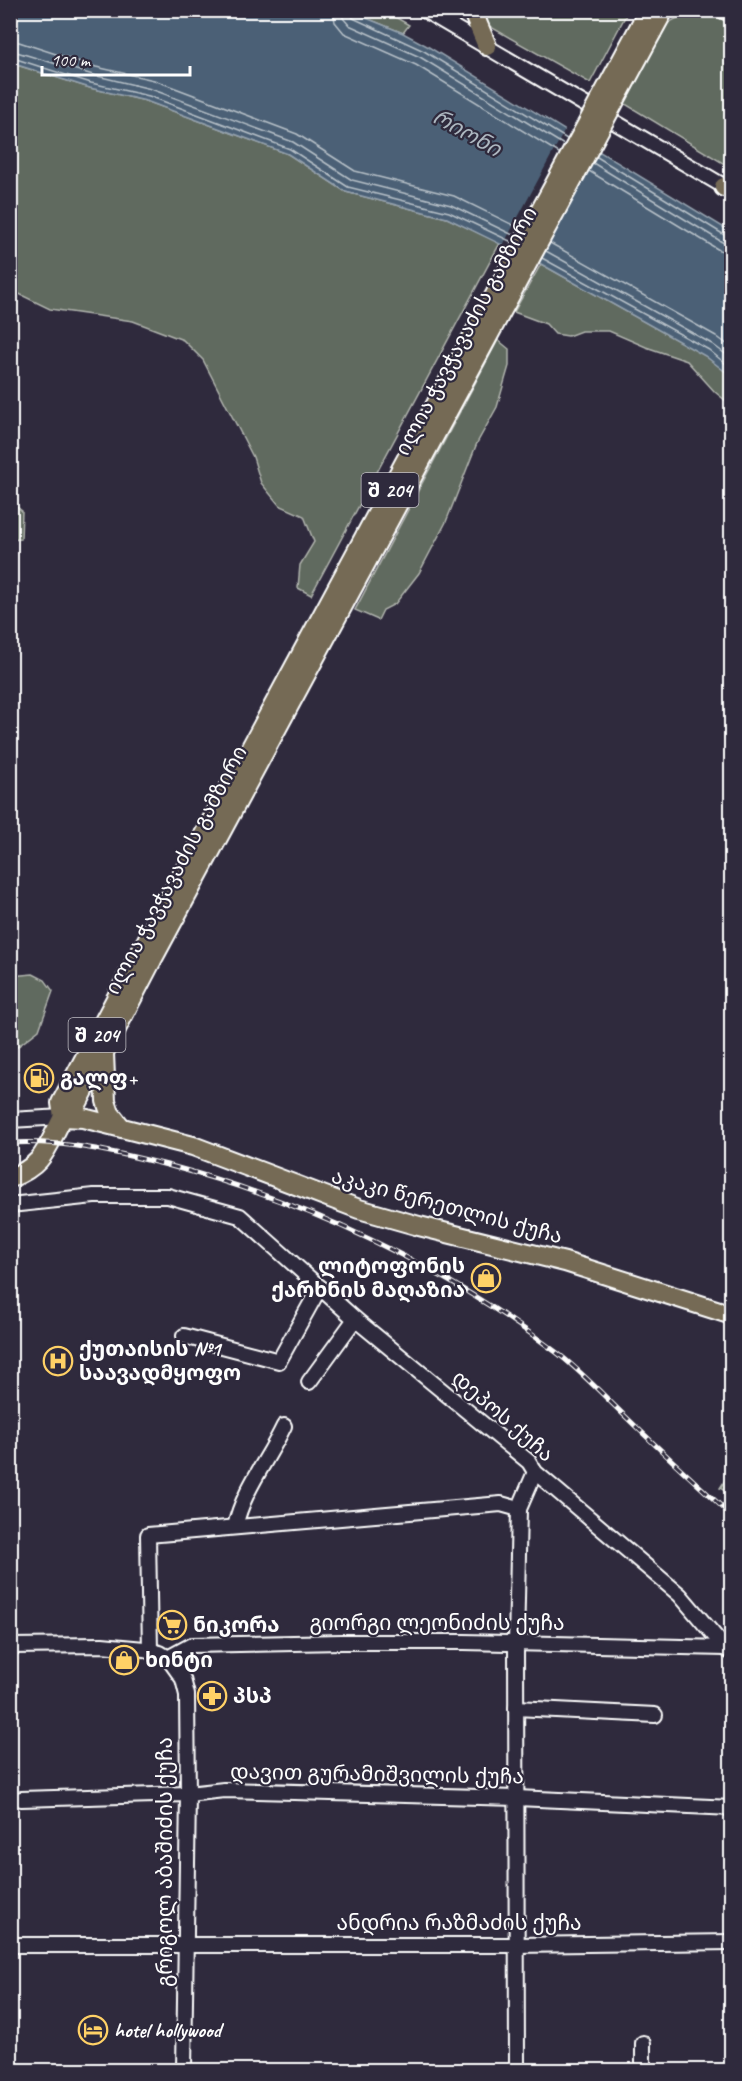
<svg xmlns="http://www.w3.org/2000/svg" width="742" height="2081" viewBox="0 0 742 2081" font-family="Caveat,'Noto Sans Georgian',sans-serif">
	<rect width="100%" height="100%" fill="#2f2a3d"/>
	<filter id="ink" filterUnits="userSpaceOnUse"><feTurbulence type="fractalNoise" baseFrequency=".0167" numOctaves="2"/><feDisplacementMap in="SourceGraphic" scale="12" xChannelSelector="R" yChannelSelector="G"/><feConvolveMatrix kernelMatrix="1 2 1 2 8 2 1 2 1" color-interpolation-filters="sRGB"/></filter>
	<g filter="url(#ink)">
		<g fill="#616a5e" stroke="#b0b4ae" stroke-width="1.5">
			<path d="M349,11H385L409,25L403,33Z"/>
			<path d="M478,11H628L590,83L489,26Z"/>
			<path d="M705,13L731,16V168L622,102L666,24L681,16Z"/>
			<path d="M10,63L90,88L146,101L288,154L346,192L447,218L500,243L311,595L298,588L300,565L314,542L304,516L279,505L261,483L253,457L203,360L183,340L133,321L50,309L11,290Z"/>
			<path d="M541,264L706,356L731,376V405L715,392L687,361L646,347L609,331H581L568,336L555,334L546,324L514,312Z"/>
			<path d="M498,340L509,349V366L497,407L477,443L446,522L419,573L395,604L383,610L378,620L355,610Z"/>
			<path d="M11,502L22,511L21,539L11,540Z"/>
			<path d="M33,974L45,980L53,991L39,1030L17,1047L11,1050V976Z"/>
			<path d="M731,1471V1495L720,1488Z"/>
		</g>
		<path fill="#4b6176" stroke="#93a0ad" stroke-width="1.5" d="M11,11H349L403,33L427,46L731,232V376L705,356L541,264L447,218L346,192L288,154L146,101L90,88L11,63Z"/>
		<path fill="#2f2a3d" d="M566,128L597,146L535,264L502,247Z"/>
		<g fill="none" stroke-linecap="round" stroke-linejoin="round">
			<g stroke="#b7c0c8" stroke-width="1.5">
				<path d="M333,10L335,22L344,33L416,65L559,153"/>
				<path d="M342,10L343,18L349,25L420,57L564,145"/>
				<path d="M350,10L353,18L424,51L567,139"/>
				<path d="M10,41L19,42L96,67L154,80L297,134L355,171L454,196L519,228"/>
				<path d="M10,50L93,75L151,89L293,142L352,180L451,205L515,236"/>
				<path d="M10,57L91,83L149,96L290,149L348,187L449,212L512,242"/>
				<path d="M597,157L726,236H732"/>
				<path d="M593,163L722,242L732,244"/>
				<path d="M589,171L719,250L732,253"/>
				<path d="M550,243L716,336L732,348"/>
				<path d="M546,251L712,344L732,359"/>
				<path d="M542,258L709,350L732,369"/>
			</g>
			<g stroke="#fff" stroke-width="18">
				<g id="minor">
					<path d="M424,10L732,191"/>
					<path d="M10,1120L63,1117"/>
					<path d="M10,1205L94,1196H168L240,1216L355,1319L529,1462L535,1472L680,1595L725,1648L732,1653"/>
					<path d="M184,1336L279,1361L320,1287"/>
					<path d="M309,1382L355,1319"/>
					<path d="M235,1527C243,1490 268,1460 284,1426"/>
					<path d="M10,1646L102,1645L144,1649L160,1653L168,1658L183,1679L187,1695L188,1794L184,2070"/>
					<path d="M150,1651L148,1535L501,1504L519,1509"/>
					<path d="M168,1658L192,1645L341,1642H464L725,1648"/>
					<path d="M516,1708L655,1715"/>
					<path d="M21,1799L188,1794L224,1790L517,1798L732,1808"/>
					<path d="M10,1945H516L732,1942"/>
					<path d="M643,2043V2070"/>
					<path d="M517,2070L516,1644L519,1509L535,1472"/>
				</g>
			</g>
			<g stroke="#fff" stroke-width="22">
				<g id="major">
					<path d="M472,10L487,46"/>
					<path d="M726,10L732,12"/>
					<path d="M640,26L649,10"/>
					<path d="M652,32L664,10"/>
					<path d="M724,187L732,185"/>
					<path d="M104,1053L106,1101L110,1113L122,1128"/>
					<path d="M63,1117L83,1118L193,1146L359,1209L419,1226L565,1262L732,1315"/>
					<path d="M63,1117L72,1114L152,960"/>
					<path d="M63,1117L61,1103L139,955"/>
					<path d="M10,1178C45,1165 46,1148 63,1117"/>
				</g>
			</g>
			<use href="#minor" stroke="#2f2a3d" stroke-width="14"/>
			<use href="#major" stroke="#756b55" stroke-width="18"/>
			<g stroke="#fff" stroke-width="5">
				<path id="rail" d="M10,1143C63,1140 116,1152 167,1165C307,1202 441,1265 556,1352C581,1371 603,1395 626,1417C660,1450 696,1483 732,1516"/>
			</g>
			<use href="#rail" stroke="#2f2a3d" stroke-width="3" stroke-dasharray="9" stroke-linecap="butt"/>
			<g stroke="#fff" stroke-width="22" stroke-linecap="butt">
				<g id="major-bridge">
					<path d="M139,955L640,26"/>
					<path d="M152,960L652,32"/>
				</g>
			</g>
			<use href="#major-bridge" stroke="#756b55" stroke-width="18"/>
		</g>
	</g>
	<defs>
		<g id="fuel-ring" transform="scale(1.5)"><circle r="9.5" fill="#2f2a3d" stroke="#ffd166" stroke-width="1.5"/><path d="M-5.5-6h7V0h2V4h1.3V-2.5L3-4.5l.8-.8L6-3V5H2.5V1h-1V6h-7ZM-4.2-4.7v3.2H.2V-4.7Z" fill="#ffd166"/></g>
		<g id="shop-ring" transform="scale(1.5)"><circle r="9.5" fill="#2f2a3d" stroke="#ffd166" stroke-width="1.5"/><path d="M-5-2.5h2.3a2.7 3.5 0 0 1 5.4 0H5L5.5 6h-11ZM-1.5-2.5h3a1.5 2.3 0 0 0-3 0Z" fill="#ffd166"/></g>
		<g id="hospital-ring" transform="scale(1.5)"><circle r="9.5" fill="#2f2a3d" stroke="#ffd166" stroke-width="1.5"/><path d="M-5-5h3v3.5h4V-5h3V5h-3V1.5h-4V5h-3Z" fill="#ffd166"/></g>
		<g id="supermarket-ring" transform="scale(1.5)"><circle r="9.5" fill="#2f2a3d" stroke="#ffd166" stroke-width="1.5"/><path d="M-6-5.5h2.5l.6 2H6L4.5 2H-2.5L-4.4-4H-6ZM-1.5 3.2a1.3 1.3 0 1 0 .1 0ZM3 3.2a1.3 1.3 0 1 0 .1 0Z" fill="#ffd166"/></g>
		<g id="pharmacy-ring" transform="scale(1.5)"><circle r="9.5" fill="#2f2a3d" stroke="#ffd166" stroke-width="1.5"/><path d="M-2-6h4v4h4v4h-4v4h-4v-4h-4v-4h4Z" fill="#ffd166"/></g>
		<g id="hotel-ring" transform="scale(1.5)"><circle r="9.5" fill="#2f2a3d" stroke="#ffd166" stroke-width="1.5"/><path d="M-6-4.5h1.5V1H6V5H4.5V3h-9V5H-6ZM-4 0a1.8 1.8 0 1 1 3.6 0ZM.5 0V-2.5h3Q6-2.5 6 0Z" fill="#ffd166"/></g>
	</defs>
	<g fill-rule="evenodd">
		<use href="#fuel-ring" x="39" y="1078"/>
		<use href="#shop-ring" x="486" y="1278"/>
		<use href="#hospital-ring" x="58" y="1361"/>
		<use href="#supermarket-ring" x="172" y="1625"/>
		<use href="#shop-ring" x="124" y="1660"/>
		<use href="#pharmacy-ring" x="212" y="1696"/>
		<use href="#hotel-ring" x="93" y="2030"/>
	</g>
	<g text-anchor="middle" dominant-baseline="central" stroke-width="4.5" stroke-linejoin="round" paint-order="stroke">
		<g fill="#2f2a3d" stroke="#c1bfc5" stroke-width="1.5">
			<rect x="361.5" y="473" width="57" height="34" rx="4.5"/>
			<rect x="68.5" y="1018" width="57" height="34" rx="4.5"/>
		</g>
		<g font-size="20" font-weight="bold" fill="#fff">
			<text x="390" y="490">შ 204</text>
			<text x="97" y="1035">შ 204</text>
		</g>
		<g font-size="21" fill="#fff" stroke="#2f2a3d">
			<text transform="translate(466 331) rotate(-62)">ილია ჭავჭავაძის გამზირი</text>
			<text transform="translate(176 870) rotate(-62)">ილია ჭავჭავაძის გამზირი</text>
			<text transform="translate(447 1206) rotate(15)">აკაკი წერეთლის ქუჩა</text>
			<text transform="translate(503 1416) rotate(41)">დეპოს ქუჩა</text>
			<text x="437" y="1623">გიორგი ლეონიძის ქუჩა</text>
			<text transform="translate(377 1774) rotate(1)">დავით გურამიშვილის ქუჩა</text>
			<text transform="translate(165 1862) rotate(-90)">გრიგოლ აბაშიძის ქუჩა</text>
			<text x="459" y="1923">ანდრია რაზმაძის ქუჩა</text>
		</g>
		<g font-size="21" font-weight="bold" fill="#fff" stroke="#2f2a3d" text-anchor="start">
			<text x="60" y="1078">გალფ+</text>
			<text x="465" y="1266" text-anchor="end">ლიტოფონის<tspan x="465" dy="24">ქარხნის მაღაზია</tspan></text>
			<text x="79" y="1349">ქუთაისის №1<tspan x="79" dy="24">საავადმყოფო</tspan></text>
			<text x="193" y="1625">ნიკორა</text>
			<text x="145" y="1660">ხინტი</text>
			<text x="233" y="1696">პსპ</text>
			<text x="114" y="2030">hotel hollywood</text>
		</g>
		<g font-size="22" font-style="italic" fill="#aeb8c1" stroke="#2f2a3d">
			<text transform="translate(467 133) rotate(29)">რიონი</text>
		</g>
	</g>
	<rect width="742" height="2081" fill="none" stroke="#2f2a3d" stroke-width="36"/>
	<rect x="18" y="18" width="706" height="2045" fill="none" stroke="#fff" stroke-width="2" filter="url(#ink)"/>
	<path d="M42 66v9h148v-9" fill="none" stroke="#ffffff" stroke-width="3"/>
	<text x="51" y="66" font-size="18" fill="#ffffff" stroke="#2f2a3d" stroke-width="4.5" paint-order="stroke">100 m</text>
</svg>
